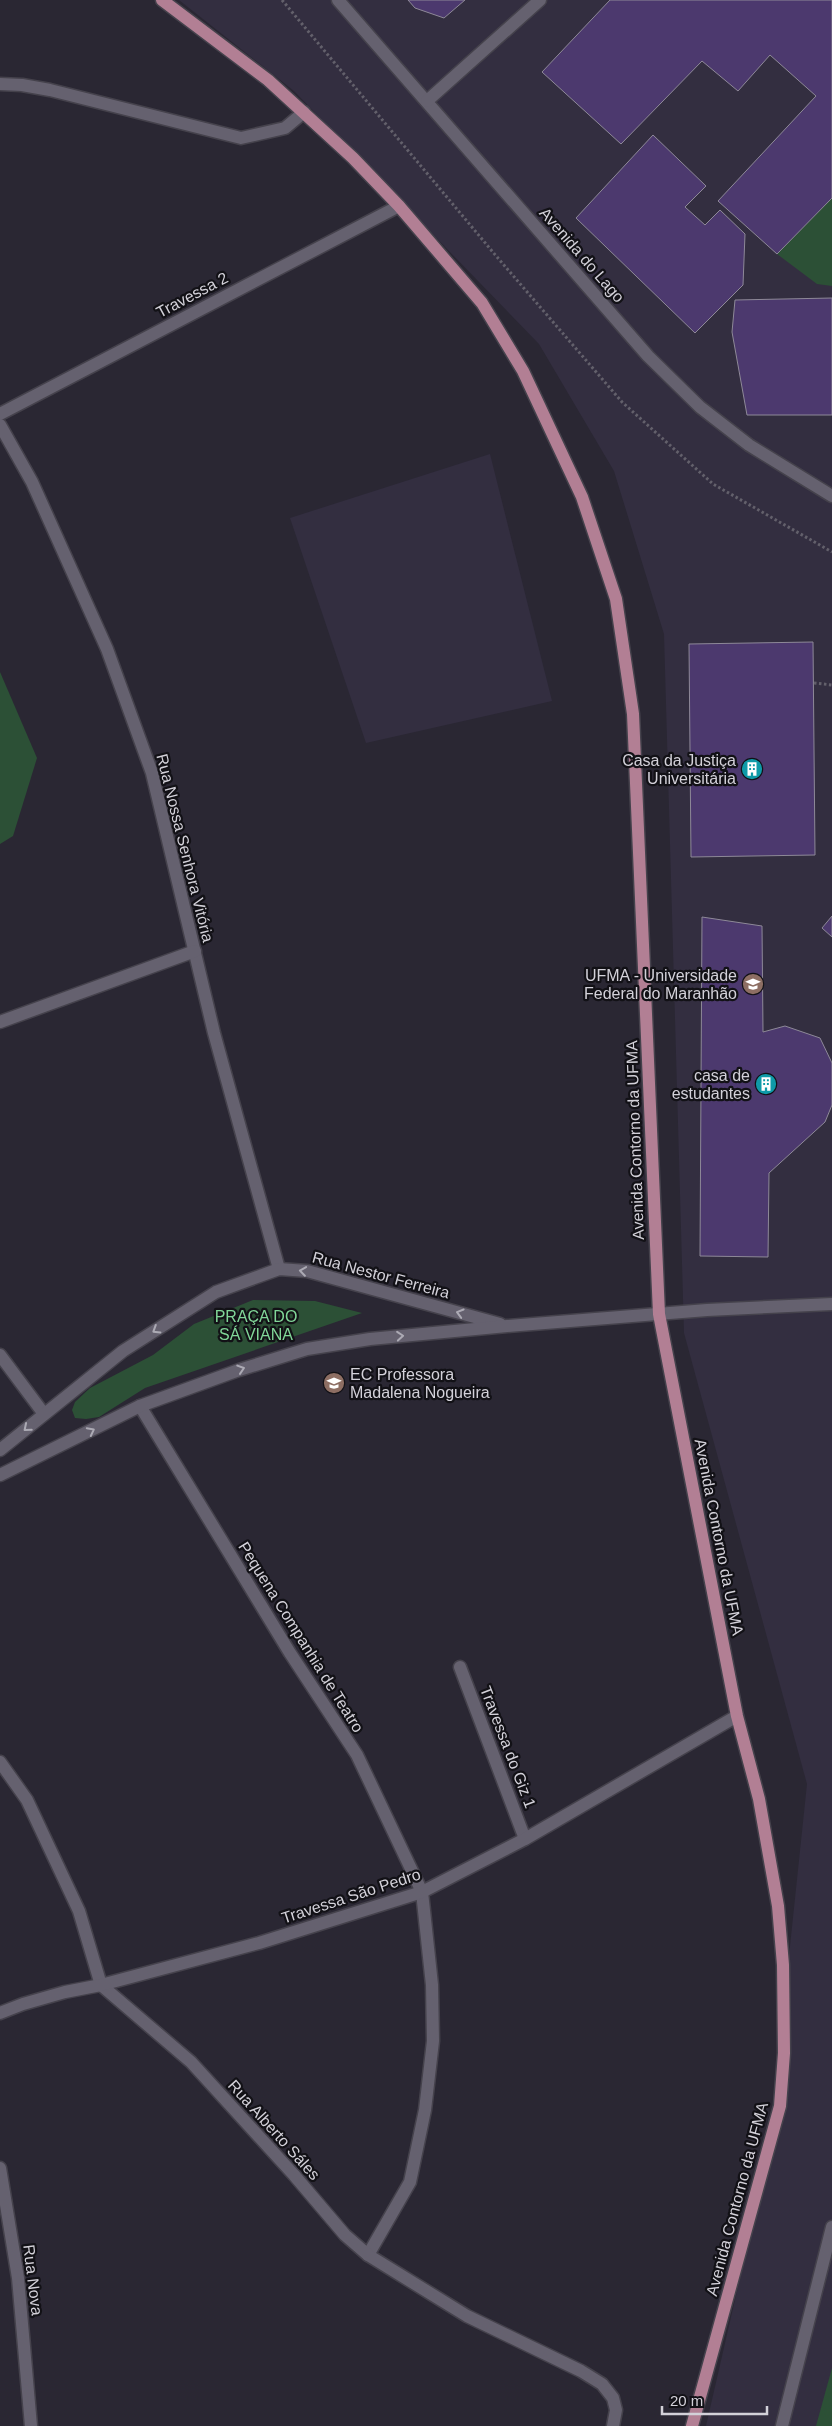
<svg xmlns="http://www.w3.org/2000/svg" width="832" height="2426" viewBox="0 0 832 2426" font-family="Helvetica,sans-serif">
	<rect width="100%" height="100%" fill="#2a2733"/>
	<g fill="#332e40">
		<path d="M179,0H832V2426H706L768,2156L807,1784L684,1333L664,634L614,471L539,344L294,91Z"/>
		<path d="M490,454L552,701L366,743L290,518Z"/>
	</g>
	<g fill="#2c5036">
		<path d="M832,198V286L817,284L777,254Z"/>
		<path d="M0,672L37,758L13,836L0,844Z"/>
		<path d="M253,1300L315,1301L362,1313L145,1388L99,1417L86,1419L75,1418L72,1410L75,1402L90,1388L153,1355L194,1324Z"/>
		<path d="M832,2368V2426H816Z"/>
	</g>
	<g fill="#4c396e" stroke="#8e8998">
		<path d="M408,0H465L444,18L415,8Z"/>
		<path d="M610,0H832V198L777,254L718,201L816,96L770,55L738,91L702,61L621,144L542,72Z"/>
		<path d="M653,135L706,186L685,207L705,225L720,210L745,234L743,285L695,333L576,218Z"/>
		<path d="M832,298V415H747L732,332L735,300Z"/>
		<path d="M813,642L815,855L691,857L689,644Z"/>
		<path d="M832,916V937L822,928Z"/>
		<path d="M702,917L762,926L763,1032L785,1026L820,1038L832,1063V1105L825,1122L769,1173L768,1257L700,1256Z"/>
	</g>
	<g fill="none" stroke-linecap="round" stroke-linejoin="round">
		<g stroke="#45424c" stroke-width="15">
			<g id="minor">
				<path d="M338,0L648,356L700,407L749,445L832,496"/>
				<path d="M0,84L22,85L50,90L241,138L285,128L304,112"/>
				<path d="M427,101L540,0"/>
				<path d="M0,414L399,206"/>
				<path d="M0,425L32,482L107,649L152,773L214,1033L279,1269"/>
				<path d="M0,1022L195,951"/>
				<path d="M0,1355L44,1414"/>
				<path d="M140,1406L290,1653L357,1755L422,1892L432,1985L433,2041L425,2110L410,2182L368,2255"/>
				<path d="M0,1450L123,1351L216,1292L279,1269L307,1271L500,1324"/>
				<path d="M0,1475L140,1406L239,1370L307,1349L370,1339L507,1326L707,1310L832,1304"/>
				<path d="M460,1667L525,1839"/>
				<path d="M0,1762L27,1800L79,1911L101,1985L191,2062L294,2175L345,2235L368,2255L467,2316L581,2371L602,2384L613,2398L616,2410L613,2426"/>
				<path d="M0,2013L23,2004L65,1992L101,1985L259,1943L422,1892L525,1839L737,1716"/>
				<path d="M0,2168L18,2278L31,2426"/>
				<path d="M782,2426L832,2227"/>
			</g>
		</g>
		<g stroke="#45424c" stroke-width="15">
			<path id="major" d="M162,0L268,80L353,158L399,206L482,303L523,371L582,497L616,599L633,714L659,1314L737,1716L759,1799L778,1906L783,1965L784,2053L780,2106L692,2426"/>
		</g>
		<g stroke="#63606b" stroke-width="3" stroke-dasharray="2.5 2.5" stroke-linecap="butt">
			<path d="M282,0L497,257L622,402L713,484L832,552"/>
			<path d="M814,683L832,685"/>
		</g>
		<use href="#minor" stroke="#65616f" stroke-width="12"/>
		<use href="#major" stroke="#b27f94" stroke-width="12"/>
	</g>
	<defs><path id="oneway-chevron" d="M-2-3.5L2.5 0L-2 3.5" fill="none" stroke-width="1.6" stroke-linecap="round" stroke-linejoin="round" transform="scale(1.25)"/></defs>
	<g stroke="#acaab4">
		<use href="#oneway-chevron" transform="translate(303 1271) rotate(-172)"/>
		<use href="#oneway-chevron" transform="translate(460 1313) rotate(-164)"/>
		<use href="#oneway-chevron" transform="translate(156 1330) rotate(148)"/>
		<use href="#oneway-chevron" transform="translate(400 1336) rotate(-5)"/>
		<use href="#oneway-chevron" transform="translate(241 1369) rotate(-18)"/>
		<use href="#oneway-chevron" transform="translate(27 1428) rotate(140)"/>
		<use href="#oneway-chevron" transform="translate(91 1431) rotate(-27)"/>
	</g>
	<defs>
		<g id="building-disc" transform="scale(1.125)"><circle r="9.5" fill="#0f9aa8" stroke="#121116"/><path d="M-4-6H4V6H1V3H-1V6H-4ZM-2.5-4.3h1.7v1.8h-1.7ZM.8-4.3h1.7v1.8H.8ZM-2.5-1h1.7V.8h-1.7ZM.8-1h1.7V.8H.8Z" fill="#fff"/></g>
		<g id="university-disc" transform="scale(1.125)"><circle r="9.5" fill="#8d6e63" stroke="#121116"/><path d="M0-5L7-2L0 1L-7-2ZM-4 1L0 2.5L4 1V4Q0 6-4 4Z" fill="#fff"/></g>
		<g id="school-disc" transform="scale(1.125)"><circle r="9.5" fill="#8d6e63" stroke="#121116"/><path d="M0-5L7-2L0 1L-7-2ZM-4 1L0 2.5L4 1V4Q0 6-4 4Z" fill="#fff"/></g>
	</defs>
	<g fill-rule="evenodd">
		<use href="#building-disc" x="752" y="769"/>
		<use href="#university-disc" x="753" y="984"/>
		<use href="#building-disc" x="766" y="1084"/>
		<use href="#school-disc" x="334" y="1383"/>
	</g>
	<g text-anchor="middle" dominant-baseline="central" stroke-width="4.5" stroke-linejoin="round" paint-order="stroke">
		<g font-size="16" fill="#d3d1d9" stroke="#121116">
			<text transform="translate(582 255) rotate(49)">Avenida do Lago</text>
			<text transform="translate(192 295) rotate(-28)">Travessa 2</text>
			<text transform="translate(185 848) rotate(76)">Rua Nossa Senhora Vitória</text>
			<text transform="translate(635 1140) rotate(-92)">Avenida Contorno da UFMA</text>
			<text transform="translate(381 1275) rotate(15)">Rua Nestor Ferreira</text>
			<text transform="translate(719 1537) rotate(79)">Avenida Contorno da UFMA</text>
			<text transform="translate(301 1637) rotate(58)">Pequena Companhia de Teatro</text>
			<text transform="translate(508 1747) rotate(69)">Travessa do Giz 1</text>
			<text transform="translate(351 1896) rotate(-18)">Travessa São Pedro</text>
			<text transform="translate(274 2130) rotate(48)">Rua Alberto Sáles</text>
			<text transform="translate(737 2199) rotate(-75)">Avenida Contorno da UFMA</text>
			<text transform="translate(33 2280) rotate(83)">Rua Nova</text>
		</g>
		<g font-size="16" fill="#d3d1d9" stroke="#121116" text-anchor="end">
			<text x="736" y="760">Casa da Justiça<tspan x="736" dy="18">Universitária</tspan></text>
			<text x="737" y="975">UFMA - Universidade<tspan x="737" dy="18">Federal do Maranhão</tspan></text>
			<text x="750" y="1075">casa de<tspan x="750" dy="18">estudantes</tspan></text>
			<text x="350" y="1374" text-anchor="start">EC Professora<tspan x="350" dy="18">Madalena Nogueira</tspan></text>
		</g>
		<g font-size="16" fill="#81d698" stroke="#121116">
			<text x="256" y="1316">PRAÇA DO<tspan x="256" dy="18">SÁ VIANA</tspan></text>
		</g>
	</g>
	<path d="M662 2406v8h105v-8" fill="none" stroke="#d3d1d9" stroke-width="2.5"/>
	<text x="670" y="2406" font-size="15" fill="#d3d1d9" stroke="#121116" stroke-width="4" paint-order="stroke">20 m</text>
</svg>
